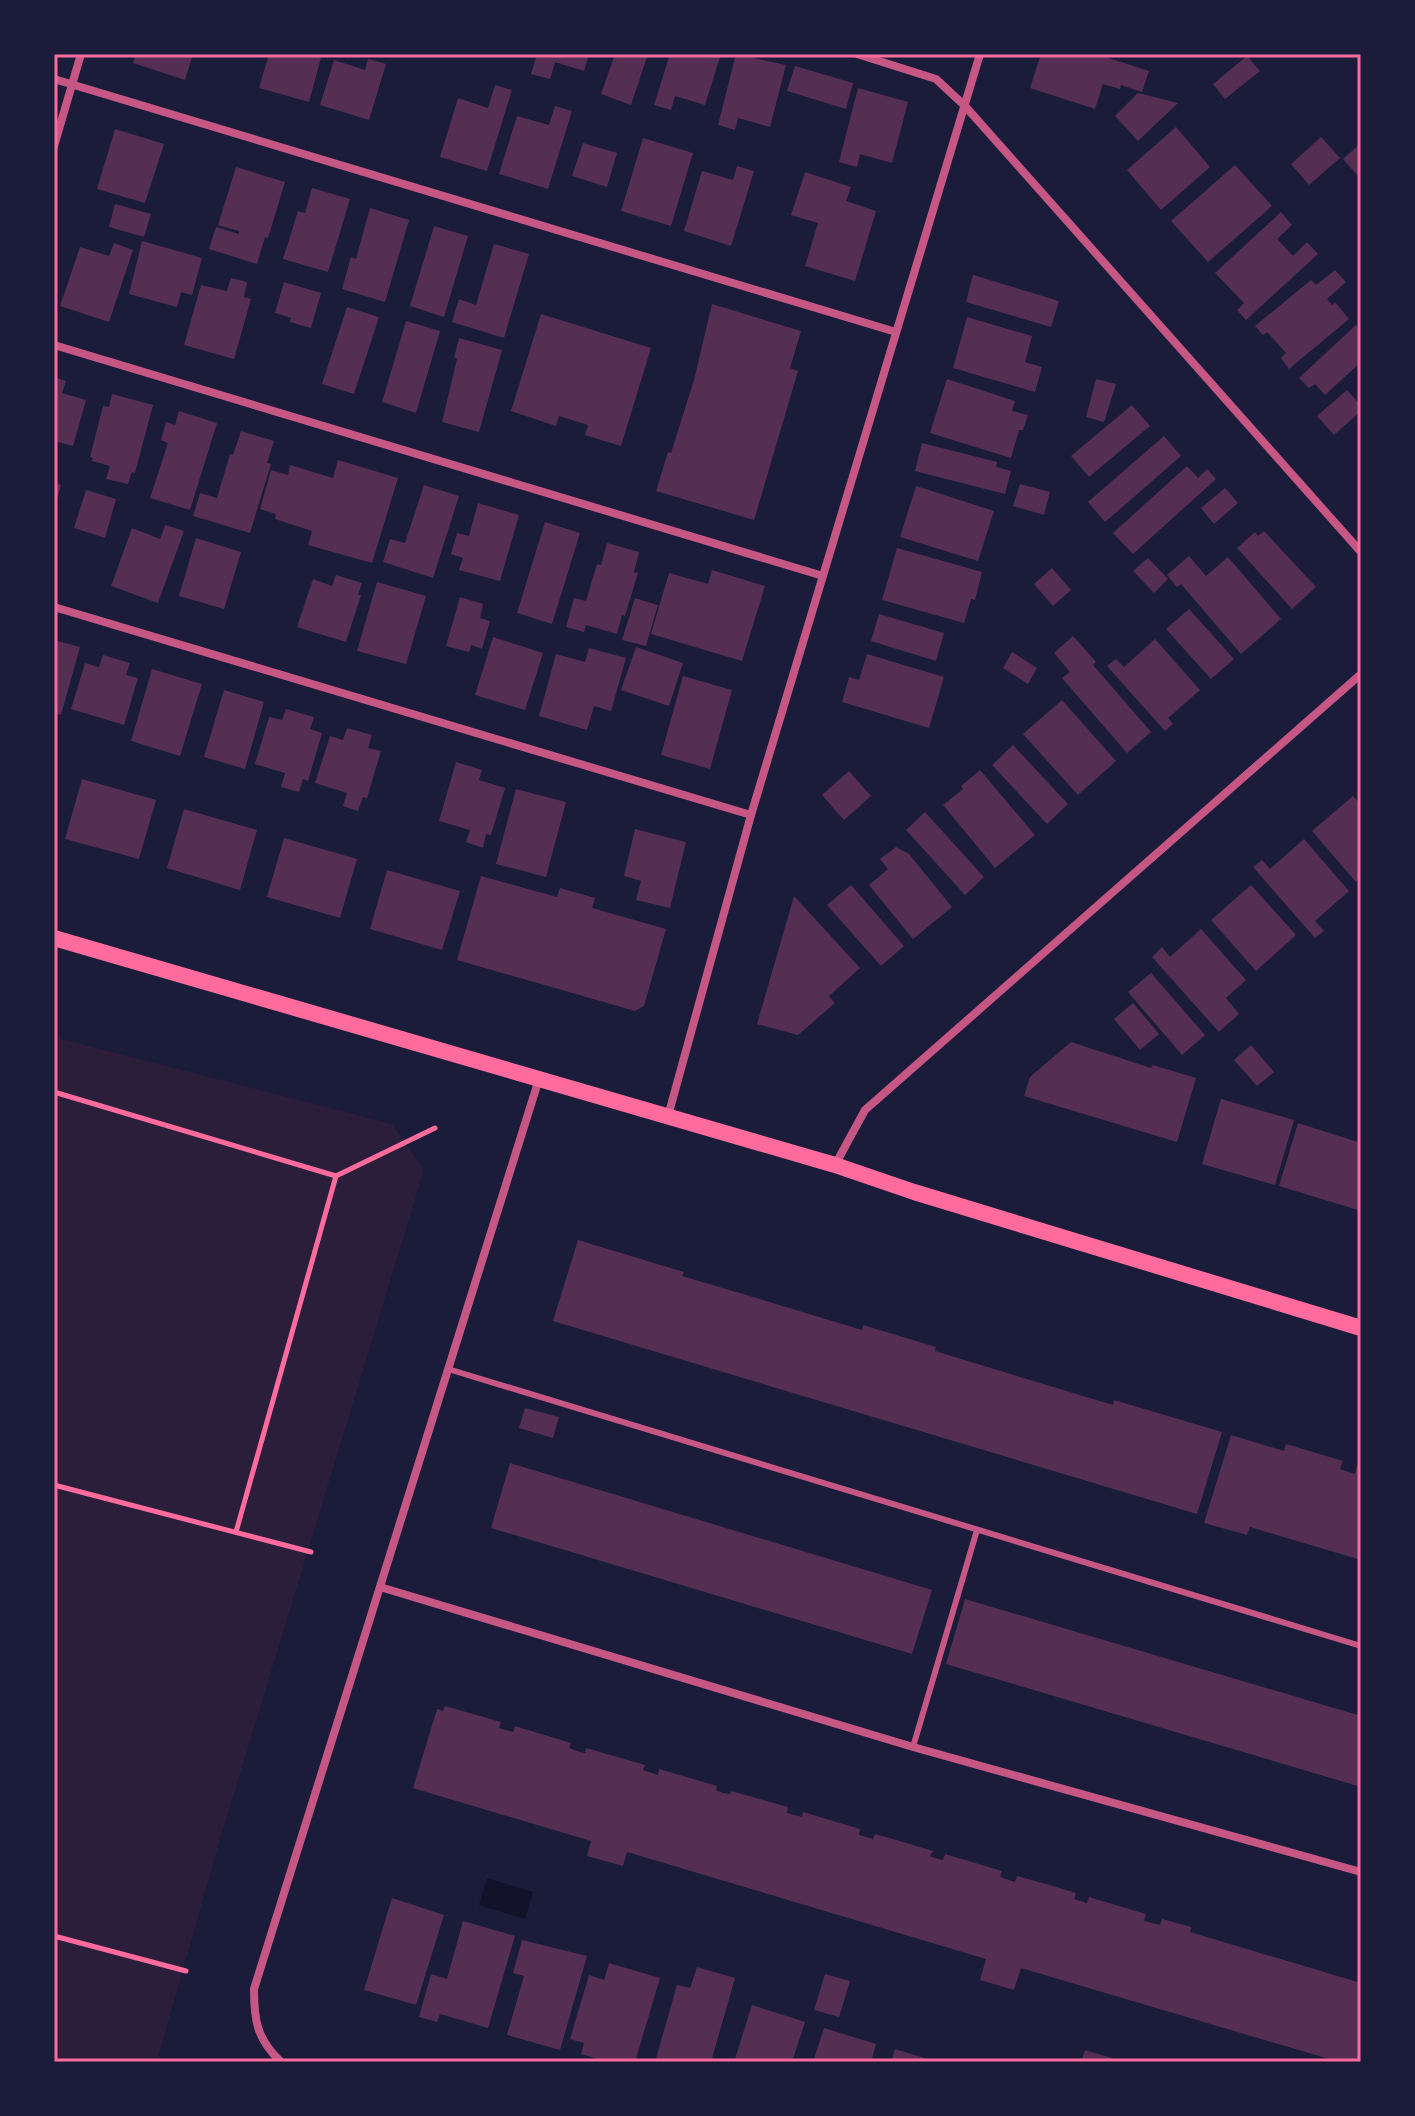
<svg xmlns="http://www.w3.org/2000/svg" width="1415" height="2116" viewBox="0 0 1415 2116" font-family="Rubik,sans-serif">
	<rect width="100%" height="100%" fill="#1b1b3a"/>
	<path fill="#2a1e3b" d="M54,1037L392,1124L424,1170L221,1836L159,2054L160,2062H54Z"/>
	<path fill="#12122b" d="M487,1878L533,1892L525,1919L479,1905Z"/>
	<g fill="#542f53">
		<path d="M136,54H193L185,80L133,63Z"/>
		<path d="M269,54H322L309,102L259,88Z"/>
		<path d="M537,54H589L584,71L555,62L550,79L531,74Z"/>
		<path d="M615,54H638L647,57L631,105L601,94Z"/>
		<path d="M670,54H721L705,105L675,96L671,110L654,105Z"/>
		<path d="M736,54L786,65L770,127L738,118L735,130L718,125Z"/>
		<path d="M1041,54H1096L1149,71L1142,92L1121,85L1120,89L1103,84L1095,109L1030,88Z"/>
		<path d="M1247,56L1260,71L1225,99L1213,84Z"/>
		<path d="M368,59L386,64L369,120L320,105L334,60L365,70Z"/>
		<path d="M795,66L853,83L846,109L787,91Z"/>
		<path d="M495,85L512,90L487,171L440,157L458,98L488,108Z"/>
		<path d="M858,88L908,102L892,163L860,154L857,167L839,162Z"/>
		<path d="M1138,93L1178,103L1138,141L1115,116Z"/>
		<path d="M555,106L572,111L548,189L499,174L517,116L549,125Z"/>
		<path d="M1176,127L1210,167L1161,210L1127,170Z"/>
		<path d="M115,129L164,144L145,203L97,189Z"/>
		<path d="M1321,137L1340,158L1309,185L1291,164Z"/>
		<path d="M643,138L693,153L671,226L621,211Z"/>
		<path d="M583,143L617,153L607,187L572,176Z"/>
		<path d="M1361,143V173L1358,176L1343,159Z"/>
		<path d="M1235,165L1272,206L1208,262L1171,221Z"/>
		<path d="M737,166L754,171L731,246L684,231L702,171L733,180Z"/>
		<path d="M236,167L285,182L268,238L265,237L257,264L209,249L216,227L239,234V231L218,225Z"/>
		<path d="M805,172L851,187L846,201L876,211L855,281L805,266L818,223L791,215Z"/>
		<path d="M312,188L350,199L328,272L283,259L298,211L305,213Z"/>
		<path d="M115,204L151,214L144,237L109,227Z"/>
		<path d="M370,208L409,220L385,302L342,289L351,257L356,259Z"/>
		<path d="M1281,212L1292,225L1277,239L1293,256L1307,242L1318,254L1246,320L1237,310L1244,303L1215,273Z"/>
		<path d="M434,226L468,236L444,317L410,306Z"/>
		<path d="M142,241L202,258L192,295L181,292L177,307L129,294Z"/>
		<path d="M114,243L133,250L109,322L60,306L80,247L109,256Z"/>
		<path d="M494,244L529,254L504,338L452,322L459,299L476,305Z"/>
		<path d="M1335,270L1346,282L1327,299L1332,305L1335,302L1349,319L1289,369L1281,358L1286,353L1267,332L1263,335L1255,326L1311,280L1316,285Z"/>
		<path d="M973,275L1059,301L1051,327L966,302Z"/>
		<path d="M231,278L247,282L244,297L251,299L234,359L184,345L201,285L227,291Z"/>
		<path d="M284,282L321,293L311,328L290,322L291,318L275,313Z"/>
		<path d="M712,304L801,331L790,368L798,371L754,520L656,491L668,452L671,453L694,380Z"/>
		<path d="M347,307L379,317L354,394L322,384Z"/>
		<path d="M541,314L651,348L621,446L585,435L588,425L559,416L556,426L511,411Z"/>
		<path d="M967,317L1032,336L1025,362L1042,367L1035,392L953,368Z"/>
		<path d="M406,321L440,331L416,413L382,402Z"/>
		<path d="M1356,325L1361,330V362L1325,395L1315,384L1309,388L1299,378Z"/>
		<path d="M459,338L502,350L479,432L442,422L457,359L454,358Z"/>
		<path d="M54,377L66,381L62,393L86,400L73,446L54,441Z"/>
		<path d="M947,379L1015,401L1012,411L1028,415L1023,430H1019L1011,458L930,433Z"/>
		<path d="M1096,379L1116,384L1104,422L1086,417Z"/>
		<path d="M1347,390L1361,406V411L1334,435L1317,416Z"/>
		<path d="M112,394L153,405L135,473L132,472L128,484L106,479L110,466L92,461L93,458L90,457L103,406L109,407Z"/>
		<path d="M1132,405L1150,426L1089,477L1071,456Z"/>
		<path d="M179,411L217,423L190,510L150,498L168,443L161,440L166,422L175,425Z"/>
		<path d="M241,431L274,441L267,463L271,464L250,533L193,516L200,493L217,498L230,454L233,455Z"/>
		<path d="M1164,436L1181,456L1105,522L1088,502Z"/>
		<path d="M922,443L997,462L996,467L1011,471L1005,494L915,471Z"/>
		<path d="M338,460L398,478L372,563L308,545L312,531L275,519L276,514L260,509L271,470L288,475L290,465L333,478Z"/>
		<path d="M1187,466L1198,478L1207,469L1216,479L1133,554L1113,533Z"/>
		<path d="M54,482L61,485L55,506L54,505Z"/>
		<path d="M1020,484L1050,492L1044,515L1013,506Z"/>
		<path d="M424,485L459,496L433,578L383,562L390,539L405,543Z"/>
		<path d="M916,486L994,511L978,561L900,537Z"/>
		<path d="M1225,488L1238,503L1214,524L1201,508Z"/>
		<path d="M86,490L116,499L105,538L74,528Z"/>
		<path d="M478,503L519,515L500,581L459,570L463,558L451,554L457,533L469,536Z"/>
		<path d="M545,522L580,533L552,624L517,613Z"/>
		<path d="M165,525L184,531L158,603L111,586L132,528L160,539Z"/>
		<path d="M1264,531L1316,587L1292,609L1237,548L1255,532L1258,536Z"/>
		<path d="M196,538L241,552L224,609L179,596Z"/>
		<path d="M607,543L639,552L634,572L638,573L625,616L622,615L617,634L586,625L584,632L566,627L574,598L586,601L597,564L601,565Z"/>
		<path d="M897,548L982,572L975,600L971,599L964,623L882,600Z"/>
		<path d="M1189,556L1206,576L1228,557L1281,619L1241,654L1181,584L1177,587L1167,575Z"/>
		<path d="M1148,558L1168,579L1154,593L1133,571Z"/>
		<path d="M1052,568L1071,590L1053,606L1034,584Z"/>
		<path d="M712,570L765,586L742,661L651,634L669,573L708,584Z"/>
		<path d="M336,575L362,583L358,595H361L346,642L297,627L313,579L332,586Z"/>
		<path d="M377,582L426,596L406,664L357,651Z"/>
		<path d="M460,597L483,604L480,618L490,621L482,649L471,645L469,652L446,646Z"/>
		<path d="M635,598L658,605L646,646L622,640Z"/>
		<path d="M1189,609L1234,659L1211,679L1166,629Z"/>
		<path d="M879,614L944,633L936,661L871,641Z"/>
		<path d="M1073,636L1096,662L1093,665L1151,732L1127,753L1062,678L1070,672L1054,653Z"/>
		<path d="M493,637L543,653L525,710L475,695Z"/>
		<path d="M1155,639L1200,690L1168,718L1173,724L1165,731L1107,666L1116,659L1124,667Z"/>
		<path d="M54,640L80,647L61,715L54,713Z"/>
		<path d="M636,647L683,663L669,706L621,690Z"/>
		<path d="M589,648L626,658L611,711L594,706L587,730L539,716L556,654L585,662Z"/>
		<path d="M1012,652L1037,668L1028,684L1003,668Z"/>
		<path d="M867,654L944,677L929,728L842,702L849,677L859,680Z"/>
		<path d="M103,655L130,663L126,675L138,678L124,725L71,709L85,663L99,667Z"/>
		<path d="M152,669L202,684L180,756L131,741Z"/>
		<path d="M683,676L732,690L710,769L661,755Z"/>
		<path d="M224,690L264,702L245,769L204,757Z"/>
		<path d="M1062,700L1116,761L1078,795L1023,734Z"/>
		<path d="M286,709L314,717L310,729L322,733L308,781L303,779L299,792L281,787L285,773L255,764L269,717L282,720Z"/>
		<path d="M347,728L372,735L368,748L381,751L367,798L363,797L358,811L343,806L347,793L315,783L330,736L343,740Z"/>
		<path d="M1013,745L1068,804L1047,824L992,765Z"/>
		<path d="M456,762L482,770L479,780L505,788L491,835L486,834L483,848L466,842L470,830L439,821Z"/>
		<path d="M980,770L1035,835L995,868L943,805L963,789L961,786Z"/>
		<path d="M849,771L871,796L844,820L822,795Z"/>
		<path d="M82,779L156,800L139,859L65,839Z"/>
		<path d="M516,789L566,802L546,877L496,864Z"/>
		<path d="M1353,796L1361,805V877L1356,882L1312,831Z"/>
		<path d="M184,809L257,830L240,890L167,868Z"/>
		<path d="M925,812L984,877L965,895L906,830Z"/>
		<path d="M635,829L686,842L670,908L636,900L641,881L624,876Z"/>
		<path d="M284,838L357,859L340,918L267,897Z"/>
		<path d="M1304,839L1349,891L1315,921L1324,931L1315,938L1253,867L1262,860L1270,869Z"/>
		<path d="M896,847L909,854L952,907L913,939L869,885L888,869L880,859Z"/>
		<path d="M387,870L460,891L442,950L370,929Z"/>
		<path d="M481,876L557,897L560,888L595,898L592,908L666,929L644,1006L635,1011L457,960Z"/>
		<path d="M851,885L904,946L881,966L827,905Z"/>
		<path d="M1251,885L1296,935L1256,971L1211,920Z"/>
		<path d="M794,896L860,968L829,996L835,1003L798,1035L757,1024Z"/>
		<path d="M1201,929L1246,980L1226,998L1239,1014L1219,1032L1152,957L1162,947L1170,957Z"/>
		<path d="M1151,973L1205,1035L1182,1055L1128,992Z"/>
		<path d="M1133,1003L1159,1034L1140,1050L1114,1019Z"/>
		<path d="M1071,1042L1151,1068L1153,1065L1196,1078L1177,1142L1024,1096L1030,1077Z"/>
		<path d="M1251,1045L1274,1072L1257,1086L1234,1060Z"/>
		<path d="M1221,1099L1294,1120L1275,1185L1202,1164Z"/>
		<path d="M1298,1123L1361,1143V1211L1279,1186Z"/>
		<path d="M578,1240L684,1272L682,1276L753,1297L862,1330L863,1325L936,1347L935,1351L1040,1383L1113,1405L1114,1400L1222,1432L1197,1514L553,1321Z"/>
		<path d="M525,1408L559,1417L553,1438L519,1428Z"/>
		<path d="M1231,1435L1284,1451L1286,1444L1343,1461L1340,1469L1355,1474L1357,1466L1361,1467V1560L1250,1527L1247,1535L1204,1523Z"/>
		<path d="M510,1463L932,1590L912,1654L491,1528Z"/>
		<path d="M965,1599L1361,1716V1787L946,1664Z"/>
		<path d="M445,1706L501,1722L499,1728L513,1732L515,1726L571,1743L569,1748L580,1752L585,1753L586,1748L645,1765L643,1770L658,1775L659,1769L717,1786L716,1790L723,1793L730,1794L731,1791L788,1807L787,1813L802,1817L803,1812L860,1829L859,1835L873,1839L875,1834L903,1842L933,1851L930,1856L938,1859L943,1860L945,1854L1002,1871L1000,1877L1015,1882L1017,1876L1046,1884L1076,1893L1074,1899L1087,1903L1089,1897L1146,1914L1144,1921L1160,1925L1162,1919L1191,1927L1190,1932L1361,1983V2062H1339L1021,1968L1014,1990L980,1980L986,1959L627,1852L623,1866L587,1856L591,1841L413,1788L437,1709L443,1711Z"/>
		<path d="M392,1898L444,1915L416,2005L364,1990Z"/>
		<path d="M463,1921L515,1936L488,2028L440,2014L437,2022L419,2017L431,1974L447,1979Z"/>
		<path d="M522,1940L587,1956L560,2050L507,2035L524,1976L513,1973Z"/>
		<path d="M609,1963L660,1978L635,2062H608L581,2054L584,2043L570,2039L589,1975L604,1980Z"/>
		<path d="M697,1967L735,1978L711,2062H655L677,1985L690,1988Z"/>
		<path d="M825,1974L850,1981L839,2017L814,2010Z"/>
		<path d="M752,2005L805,2022L792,2062H734Z"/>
		<path d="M824,2028L876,2044L871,2062H813Z"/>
		<path d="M895,2049L934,2061V2062H891Z"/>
		<path d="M1085,2050L1112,2058L1111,2062H1081Z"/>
	</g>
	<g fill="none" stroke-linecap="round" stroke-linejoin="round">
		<g stroke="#ff6b9d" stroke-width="5">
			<path d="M54,1092L336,1176"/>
			<path d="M54,1485L311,1552"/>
			<path d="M236,1532L336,1176L435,1128"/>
			<path d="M54,1936L186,1971"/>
		</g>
		<g stroke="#c65784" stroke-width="6">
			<path d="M448,1369L1361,1646"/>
			<path d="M913,1747L977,1530"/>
		</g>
		<g stroke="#c65784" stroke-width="8">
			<path d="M857,54L936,79L965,106L1361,552"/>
			<path d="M54,79L896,332"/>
			<path d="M54,146L81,54"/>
			<path d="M54,345L823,576"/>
			<path d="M54,607L751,815"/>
			<path d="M668,1116L751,815L980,54"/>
			<path d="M835,1165L865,1110L1361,674"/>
			<path d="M380,1587L913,1747L1361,1872"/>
			<path d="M281,2062C257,2039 254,2021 254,1989L539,1079"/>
		</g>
		<path stroke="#ff6b9d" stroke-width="16" d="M54,938L835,1165L914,1192L1361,1328"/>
	</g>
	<rect width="1415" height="2116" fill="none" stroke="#1b1b3a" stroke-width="112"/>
	<rect x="56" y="56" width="1303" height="2004" fill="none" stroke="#ff6b9d" stroke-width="3"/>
</svg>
